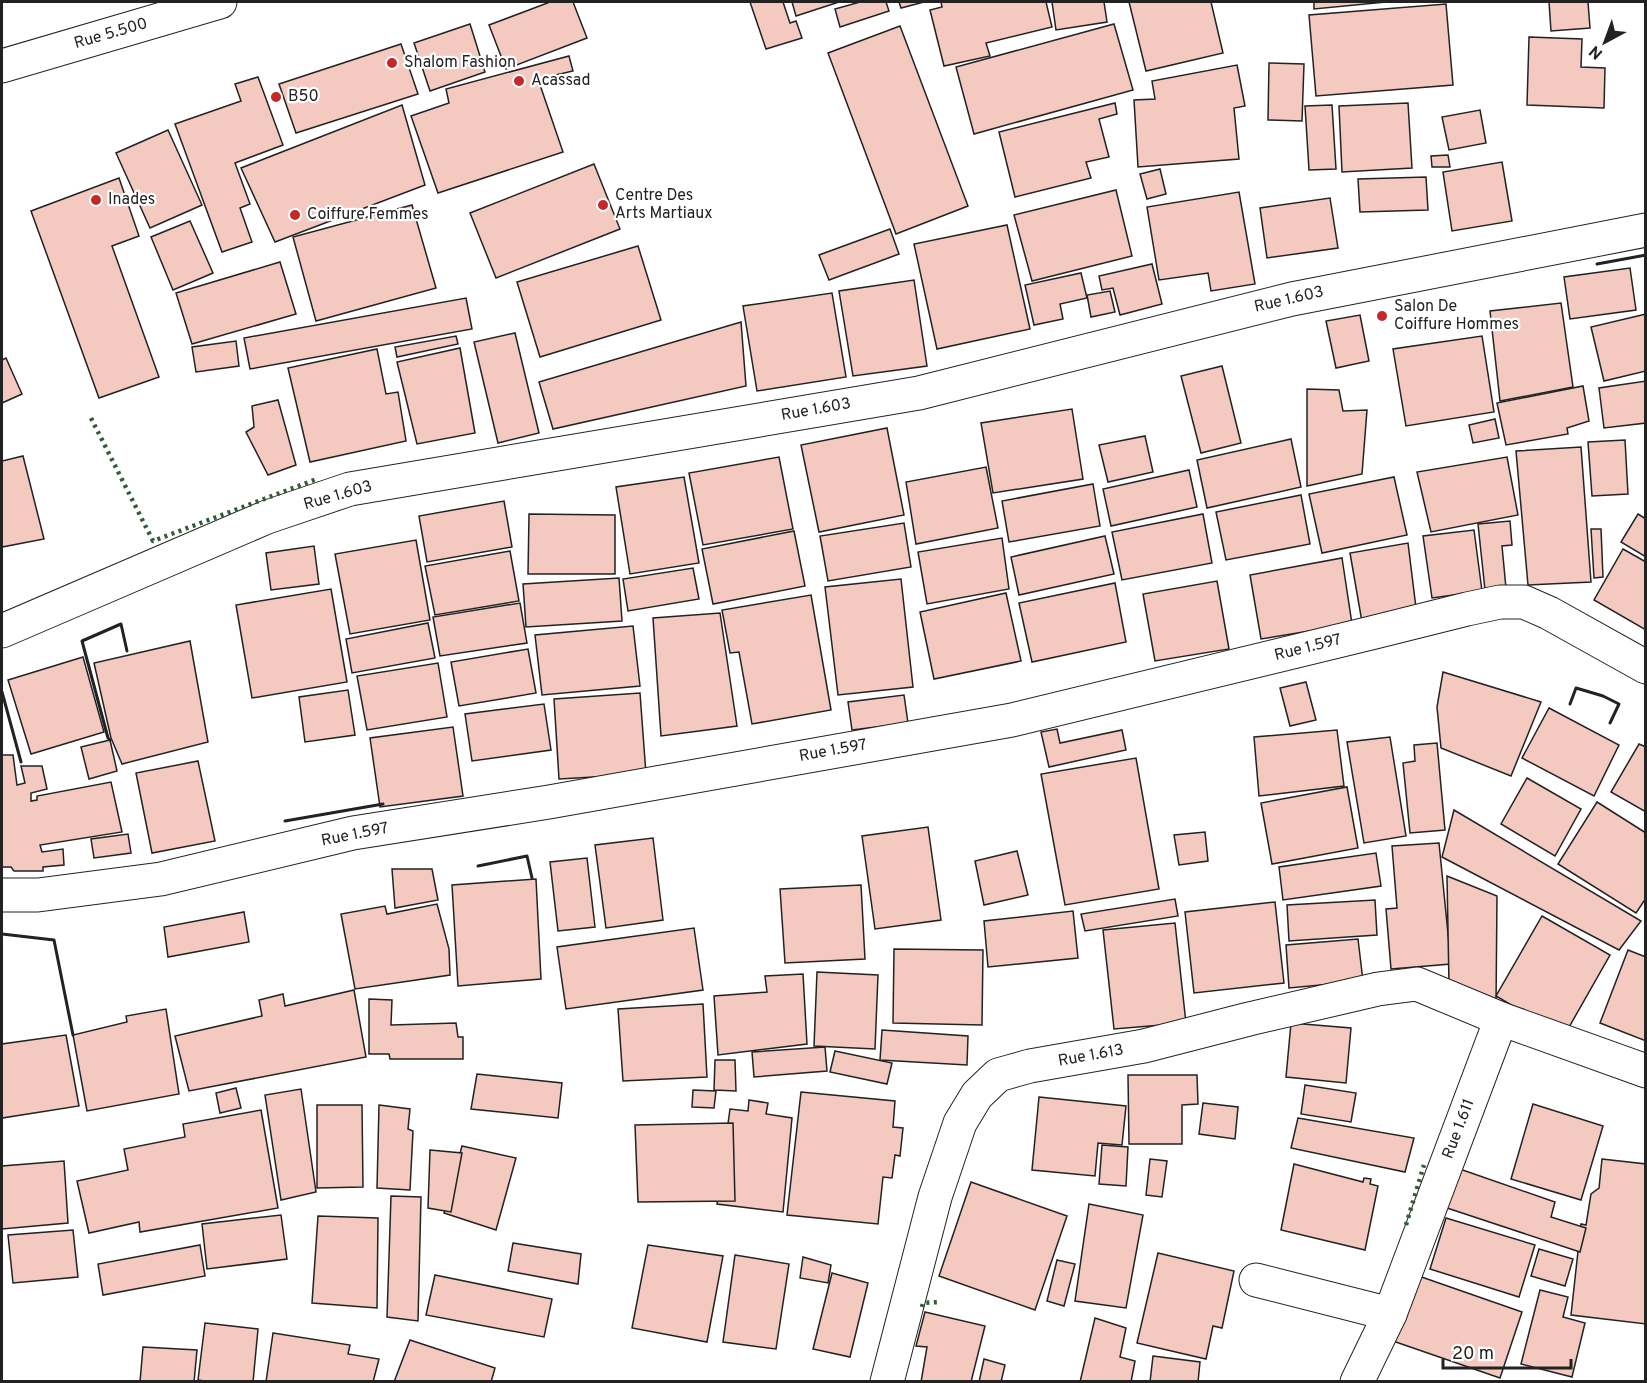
<svg xmlns="http://www.w3.org/2000/svg" width="1647" height="1383" viewBox="0 0 1647 1383" font-family="Overpass,sans-serif">
	<rect width="100%" height="100%" fill="#fff"/>
	<g fill="#f3c9c0" stroke="#222" stroke-width="1.5">
		<path d="M550,2H573L587,38L506,69L489,25Z"/>
		<path d="M750,2H783L790,23L796,21L802,38L766,49Z"/>
		<path d="M792,2H839L796,16Z"/>
		<path d="M860,2H886L889,11L840,27L835,9Z"/>
		<path d="M899,2H924L901,8Z"/>
		<path d="M941,2H1046L1052,27L986,43L990,56L944,66L930,10L942,7Z"/>
		<path d="M1052,2H1104L1107,22L1056,30Z"/>
		<path d="M1129,2H1211L1223,53L1146,71Z"/>
		<path d="M1314,2H1386L1314,9Z"/>
		<path d="M1549,2H1588L1590,28L1551,31Z"/>
		<path d="M1446,4L1453,85L1316,96L1309,15Z"/>
		<path d="M470,24L485,72L430,91L414,43Z"/>
		<path d="M1114,24L1133,90L974,134L956,67Z"/>
		<path d="M900,26L968,206L896,234L828,53Z"/>
		<path d="M1529,37L1582,39L1581,67L1605,68L1604,108L1527,105Z"/>
		<path d="M401,44L418,94L296,133L279,84Z"/>
		<path d="M569,56L573,71L538,79L563,152L438,193L411,116L449,103L446,89Z"/>
		<path d="M1269,63L1304,64L1302,121L1268,120Z"/>
		<path d="M1237,65L1245,106L1234,108L1239,159L1138,167L1134,100L1155,99L1152,81Z"/>
		<path d="M258,77L283,145L235,163L250,204L240,208L252,242L222,252L175,124L241,101L235,84Z"/>
		<path d="M1115,103L1117,114L1099,119L1109,157L1086,162L1091,178L1015,197L999,132Z"/>
		<path d="M1408,103L1412,168L1342,172L1339,106Z"/>
		<path d="M402,105L425,185L275,242L241,168Z"/>
		<path d="M1332,105L1336,169L1309,170L1305,106Z"/>
		<path d="M1480,110L1486,143L1449,150L1442,117Z"/>
		<path d="M168,130L202,205L150,228L116,153Z"/>
		<path d="M1448,155L1450,167H1432L1431,156Z"/>
		<path d="M1502,162L1512,221L1452,231L1443,172Z"/>
		<path d="M594,164L620,229L496,278L470,213Z"/>
		<path d="M1160,169L1166,194L1147,199L1140,174Z"/>
		<path d="M1426,177L1428,210L1360,212L1358,179Z"/>
		<path d="M119,178L139,236L112,246L159,377L99,398L31,211Z"/>
		<path d="M1116,190L1132,256L1032,281L1014,215Z"/>
		<path d="M1239,192L1255,284L1211,291L1208,273L1159,280L1147,207Z"/>
		<path d="M1330,198L1338,248L1267,258L1260,208Z"/>
		<path d="M412,205L436,288L316,321L293,237Z"/>
		<path d="M190,221L213,273L173,290L151,237Z"/>
		<path d="M1007,225L1030,329L937,349L914,244Z"/>
		<path d="M890,229L899,254L829,280L819,255Z"/>
		<path d="M638,246L661,320L540,357L517,282Z"/>
		<path d="M280,262L296,314L192,344L176,293Z"/>
		<path d="M1152,264L1162,304L1120,315L1113,288L1102,290L1099,276Z"/>
		<path d="M1630,268L1636,310L1570,319L1564,277Z"/>
		<path d="M1081,273L1087,298L1060,304L1063,319L1034,325L1025,285Z"/>
		<path d="M914,280L927,366L853,376L839,291Z"/>
		<path d="M1110,291L1115,312L1091,317L1087,295Z"/>
		<path d="M832,293L846,377L757,391L743,306Z"/>
		<path d="M466,298L472,329L250,369L244,338Z"/>
		<path d="M1561,303L1573,387L1500,401L1490,311Z"/>
		<path d="M1646,314V371L1604,381L1591,327Z"/>
		<path d="M1360,315L1369,361L1336,368L1326,321Z"/>
		<path d="M741,322L746,386L553,429L539,382Z"/>
		<path d="M515,333L539,433L498,443L474,342Z"/>
		<path d="M456,336L458,344L397,357L395,347Z"/>
		<path d="M1482,336L1494,412L1406,426L1393,349Z"/>
		<path d="M236,341L239,366L196,372L192,347Z"/>
		<path d="M460,348L475,433L417,444L397,362Z"/>
		<path d="M377,349L386,394L398,392L406,441L310,462L288,368Z"/>
		<path d="M6,358L22,394L2,403V360Z"/>
		<path d="M1222,366L1241,443L1201,453L1181,376Z"/>
		<path d="M1646,381V423L1604,428L1599,388Z"/>
		<path d="M1583,386L1589,421L1567,428L1568,434L1506,445L1497,403Z"/>
		<path d="M1307,389L1339,390L1343,411L1367,410L1362,474L1307,486Z"/>
		<path d="M278,400L296,465L268,475L246,432L254,427L252,406Z"/>
		<path d="M1072,409L1083,479L993,493L981,423Z"/>
		<path d="M1495,419L1499,438L1473,443L1469,425Z"/>
		<path d="M887,428L904,515L819,532L801,445Z"/>
		<path d="M1145,436L1153,472L1108,482L1099,445Z"/>
		<path d="M1291,439L1301,487L1207,508L1197,460Z"/>
		<path d="M1625,440L1628,494L1592,496L1588,442Z"/>
		<path d="M1581,447L1591,582L1528,585L1516,451Z"/>
		<path d="M23,456L44,539L2,547V461Z"/>
		<path d="M779,457L793,529L703,545L689,473Z"/>
		<path d="M1507,457L1518,515L1431,532L1417,472Z"/>
		<path d="M986,467L998,528L916,544L906,482Z"/>
		<path d="M1189,470L1197,507L1111,526L1103,489Z"/>
		<path d="M684,477L699,563L630,574L616,487Z"/>
		<path d="M1394,477L1407,535L1322,553L1309,494Z"/>
		<path d="M1093,484L1100,526L1009,542L1002,501Z"/>
		<path d="M1301,495L1310,544L1226,560L1216,512Z"/>
		<path d="M504,501L512,547L427,562L419,516Z"/>
		<path d="M529,514L615,515V574H528Z"/>
		<path d="M1203,514L1212,563L1122,580L1112,532Z"/>
		<path d="M1638,514L1646,519V557L1621,542Z"/>
		<path d="M1510,521L1512,545L1502,546L1506,588L1485,590L1478,524Z"/>
		<path d="M904,523L911,567L828,581L820,536Z"/>
		<path d="M1591,529H1601L1603,577L1594,578Z"/>
		<path d="M1474,530L1482,591L1432,598L1423,536Z"/>
		<path d="M794,531L805,586L713,604L702,549Z"/>
		<path d="M1105,536L1114,574L1019,595L1011,557Z"/>
		<path d="M1002,538L1009,589L927,604L918,552Z"/>
		<path d="M416,540L430,620L350,634L335,554Z"/>
		<path d="M1408,543L1416,608L1362,622L1350,553Z"/>
		<path d="M314,546L319,584L271,590L266,553Z"/>
		<path d="M1623,549L1646,562V630L1594,600Z"/>
		<path d="M510,551L519,601L435,615L425,566Z"/>
		<path d="M1342,558L1352,624L1261,639L1250,575Z"/>
		<path d="M693,568L699,599L628,611L623,579Z"/>
		<path d="M619,578L622,621L526,627L523,584Z"/>
		<path d="M901,579L913,687L838,695L825,587Z"/>
		<path d="M1217,581L1229,649L1155,661L1143,594Z"/>
		<path d="M1115,583L1126,642L1032,662L1019,603Z"/>
		<path d="M331,589L347,682L252,698L236,605Z"/>
		<path d="M1006,593L1021,661L934,679L920,612Z"/>
		<path d="M811,595L831,710L752,724L739,652L730,653L722,610Z"/>
		<path d="M520,603L527,643L440,656L433,617Z"/>
		<path d="M720,613L737,726L661,736L653,618Z"/>
		<path d="M428,623L435,658L352,673L346,639Z"/>
		<path d="M633,626L640,686L542,695L535,635Z"/>
		<path d="M190,641L208,742L122,764L111,738L94,663Z"/>
		<path d="M528,649L536,693L459,706L451,662Z"/>
		<path d="M83,657L104,732L31,754L8,680Z"/>
		<path d="M438,663L447,717L367,730L357,676Z"/>
		<path d="M1443,672L1541,702L1511,776L1441,748L1437,707Z"/>
		<path d="M1306,682L1316,720L1290,726L1280,688Z"/>
		<path d="M348,690L355,735L305,742L299,697Z"/>
		<path d="M640,693L646,774L559,779L554,699Z"/>
		<path d="M904,695L908,723L852,730L848,702Z"/>
		<path d="M544,704L551,750L472,761L465,714Z"/>
		<path d="M1549,708L1619,745L1594,796L1522,758Z"/>
		<path d="M453,727L463,796L380,807L370,738Z"/>
		<path d="M1057,729L1060,743L1122,730L1126,750L1049,767L1041,732Z"/>
		<path d="M1337,730L1344,786L1259,796L1254,737Z"/>
		<path d="M1390,737L1406,836L1364,843L1347,742Z"/>
		<path d="M110,740L117,771L89,779L81,747Z"/>
		<path d="M1437,743L1445,830L1410,833L1403,763L1415,761L1414,745Z"/>
		<path d="M1639,744L1646,747V812L1611,792Z"/>
		<path d="M2,755H13L17,785L25,783L21,766H42L47,789L31,793V801L37,800V796L111,782L122,832L40,845L42,852L63,849L64,865L43,867V871H14L11,867H2Z"/>
		<path d="M1136,758L1159,889L1065,905L1041,774Z"/>
		<path d="M198,761L215,841L152,853L136,773Z"/>
		<path d="M1527,778L1581,809L1555,856L1501,824Z"/>
		<path d="M1347,787L1358,848L1272,864L1261,803Z"/>
		<path d="M1597,802L1646,833V898L1636,913L1558,864Z"/>
		<path d="M1454,810L1641,921L1619,950L1442,857Z"/>
		<path d="M928,827L941,920L875,929L862,836Z"/>
		<path d="M1205,832L1208,861L1179,865L1174,835Z"/>
		<path d="M128,834L131,853L94,858L91,839Z"/>
		<path d="M653,838L663,920L606,928L595,845Z"/>
		<path d="M1439,843L1451,964L1391,969L1386,909L1397,908L1392,846Z"/>
		<path d="M1017,851L1028,895L984,905L975,861Z"/>
		<path d="M1376,853L1381,886L1283,900L1279,867Z"/>
		<path d="M587,858L595,927L558,931L550,862Z"/>
		<path d="M392,869H432L438,900L395,908Z"/>
		<path d="M1447,876L1497,896L1496,1006L1449,985Z"/>
		<path d="M536,879L541,979L458,986L452,885Z"/>
		<path d="M861,885L865,959L785,963L780,889Z"/>
		<path d="M1175,899L1178,916L1085,931L1081,914Z"/>
		<path d="M1375,900L1377,935L1289,941L1287,905Z"/>
		<path d="M1275,902L1284,983L1194,993L1185,912Z"/>
		<path d="M437,904L449,949L450,975L355,989L341,914L385,906L387,914Z"/>
		<path d="M1073,911L1078,958L988,967L984,921Z"/>
		<path d="M244,912L249,942L168,957L164,927Z"/>
		<path d="M1542,916L1610,955L1564,1036L1496,996Z"/>
		<path d="M1175,923L1186,1023L1114,1029L1103,930Z"/>
		<path d="M694,928L703,990L566,1009L557,947Z"/>
		<path d="M1358,939L1363,981L1289,988L1286,945Z"/>
		<path d="M894,949L983,950L982,1025L893,1023Z"/>
		<path d="M1628,950L1646,957V1041L1600,1023Z"/>
		<path d="M817,972L878,975L875,1049L814,1046Z"/>
		<path d="M803,974L807,1044L718,1055L714,996L767,992L765,976Z"/>
		<path d="M354,990L366,1057L189,1091L175,1036L262,1016L259,1000L283,994L285,1006Z"/>
		<path d="M369,999L392,1000L391,1025L456,1023L458,1037H463V1059H390L389,1054H369Z"/>
		<path d="M703,1004L707,1077L623,1081L618,1009Z"/>
		<path d="M166,1009L179,1094L87,1111L73,1035L127,1022L126,1016Z"/>
		<path d="M1291,1023L1351,1028L1346,1083L1286,1077Z"/>
		<path d="M882,1030L968,1036L967,1065L880,1060Z"/>
		<path d="M66,1035L79,1106L2,1118V1044Z"/>
		<path d="M825,1047L827,1071L754,1077L752,1052Z"/>
		<path d="M835,1051L892,1063L887,1084L830,1072Z"/>
		<path d="M715,1060H735L736,1091L714,1090Z"/>
		<path d="M477,1074L562,1083L558,1118L471,1109Z"/>
		<path d="M1128,1075H1197L1198,1104L1182,1105V1144H1129Z"/>
		<path d="M1305,1085L1356,1093L1351,1122L1301,1114Z"/>
		<path d="M236,1088L241,1108L220,1113L216,1093Z"/>
		<path d="M301,1089L316,1192L281,1200L265,1095Z"/>
		<path d="M693,1090L716,1091L714,1108L692,1107Z"/>
		<path d="M801,1092L895,1101L893,1127L903,1128L900,1156L895,1155L892,1178L883,1177L878,1224L787,1215Z"/>
		<path d="M1039,1097L1126,1106L1122,1145L1098,1143L1095,1176L1032,1170Z"/>
		<path d="M749,1100L768,1103L766,1114L792,1118L783,1212L717,1204L730,1109L748,1111Z"/>
		<path d="M1203,1103L1238,1107L1235,1139L1199,1134Z"/>
		<path d="M1533,1104L1603,1126L1581,1200L1511,1179Z"/>
		<path d="M317,1105H362L363,1187L317,1188Z"/>
		<path d="M379,1105L410,1109L408,1129L413,1131L410,1190L377,1188Z"/>
		<path d="M261,1110L278,1208L140,1232L139,1222L89,1233L77,1181L128,1170L124,1149L185,1137L183,1124Z"/>
		<path d="M1298,1118L1414,1138L1405,1172L1291,1148Z"/>
		<path d="M733,1123L735,1201L638,1202L635,1125Z"/>
		<path d="M1102,1145L1128,1147L1126,1186L1099,1184Z"/>
		<path d="M462,1146L516,1158L496,1230L444,1213Z"/>
		<path d="M430,1150L462,1153L451,1212L428,1208Z"/>
		<path d="M1150,1159L1167,1161L1162,1197L1146,1195Z"/>
		<path d="M1602,1159L1646,1164V1324L1571,1315L1581,1224L1586,1225L1591,1194L1599,1188Z"/>
		<path d="M64,1161L68,1223L2,1229V1166Z"/>
		<path d="M1294,1164L1363,1182L1364,1178L1371,1179L1370,1184L1378,1186L1365,1250L1281,1230Z"/>
		<path d="M1454,1167L1555,1202L1551,1217L1586,1228L1580,1252L1441,1206Z"/>
		<path d="M971,1182L1067,1216L1035,1310L939,1276Z"/>
		<path d="M391,1196L421,1197L418,1321L387,1317Z"/>
		<path d="M1089,1204L1143,1215L1126,1308L1075,1301Z"/>
		<path d="M281,1215L287,1259L207,1269L202,1224Z"/>
		<path d="M318,1216L378,1218L377,1308L312,1303Z"/>
		<path d="M1446,1218L1535,1245L1519,1297L1430,1269Z"/>
		<path d="M73,1230L78,1277L13,1283L8,1235Z"/>
		<path d="M513,1243L581,1254L578,1284L508,1271Z"/>
		<path d="M200,1245L205,1276L103,1295L98,1264Z"/>
		<path d="M648,1245L723,1256L707,1342L632,1328Z"/>
		<path d="M1539,1249L1573,1259L1565,1286L1531,1276Z"/>
		<path d="M1158,1253L1234,1271L1222,1328L1213,1326L1206,1359L1137,1343Z"/>
		<path d="M735,1255L789,1264L776,1349L723,1342Z"/>
		<path d="M803,1257L831,1265L828,1283L800,1278Z"/>
		<path d="M1057,1260L1075,1264L1064,1306L1047,1301Z"/>
		<path d="M832,1273L868,1283L850,1357L813,1349Z"/>
		<path d="M1413,1274L1522,1312L1500,1378L1390,1340Z"/>
		<path d="M435,1275L552,1299L544,1337L426,1315Z"/>
		<path d="M1540,1290L1568,1297L1563,1317L1585,1323L1572,1377L1521,1364Z"/>
		<path d="M925,1312L985,1326L971,1382H921L927,1347L916,1346Z"/>
		<path d="M1095,1318L1126,1328L1120,1357L1135,1361L1131,1382H1080Z"/>
		<path d="M205,1323L258,1329L253,1382H211L198,1380Z"/>
		<path d="M273,1333L350,1345L348,1354L379,1359L373,1382H266Z"/>
		<path d="M410,1340L495,1368L491,1382H394Z"/>
		<path d="M143,1347L197,1350L194,1382H140Z"/>
		<path d="M1153,1356L1200,1362L1198,1382H1150Z"/>
		<path d="M984,1359L1005,1365L1001,1382H979Z"/>
	</g>
	<g fill="none" stroke-linecap="round" stroke-linejoin="round">
		<g stroke="#222" stroke-width="35">
			<g id="minor">
				<path d="M2,631L267,517L350,489L919,393L1292,299L1646,230"/>
				<path d="M2,895H38L161,879L353,833L549,802L1012,720L1375,632L1467,609L1500,602H1524L1549,613L1646,667"/>
				<path d="M1256,1280L1390,1314"/>
				<path d="M887,1382L935,1197L960,1123L977,1095L998,1075L1030,1066L1144,1046L1249,1019L1378,989L1417,984L1501,1019"/>
				<path d="M1357,1382L1390,1314L1501,1019L1646,1071"/>
			</g>
		</g>
		<g stroke="#222" stroke-width="35">
			<path id="secondary" d="M2,66L220,2"/>
		</g>
		<use href="#minor" stroke="#fff" stroke-width="33"/>
		<use href="#secondary" stroke="#fff" stroke-width="33"/>
		<g stroke="#2f5e38" stroke-width="4.5" stroke-dasharray="3 4.5" stroke-linecap="butt">
			<path d="M91,418L153,541L317,479"/>
			<path d="M1406,1225L1424,1165"/>
			<path d="M922,1307L923,1303L939,1302"/>
		</g>
		<g stroke="#222" stroke-width="3">
			<path d="M1597,264L1646,255"/>
			<path d="M2,692L21,762"/>
			<path d="M1570,704L1576,688L1603,696L1619,704L1610,723"/>
			<path d="M110,740L108,738L82,641L121,624L127,651"/>
			<path d="M285,821L383,804"/>
			<path d="M478,866L527,856L532,878"/>
			<path d="M2,934L54,940L73,1035"/>
		</g>
	</g>
	<g fill="#c62828" stroke="#fff" stroke-width="2">
		<circle cx="392" cy="63" r="6"/>
		<circle cx="519" cy="81" r="6"/>
		<circle cx="276" cy="97" r="6"/>
		<circle cx="96" cy="200" r="6"/>
		<circle cx="603" cy="205" r="6"/>
		<circle cx="295" cy="215" r="6"/>
		<circle cx="1382" cy="316" r="6"/>
	</g>
	<g text-anchor="middle" dominant-baseline="central" stroke-width="4.5" stroke-linejoin="round" paint-order="stroke">
		<g font-size="16" fill="#222" stroke="#fff">
			<text transform="translate(111 34) rotate(-16)">Rue 5.500</text>
			<text transform="translate(1289 300) rotate(-13)">Rue 1.603</text>
			<text transform="translate(816 410) rotate(-10)">Rue 1.603</text>
			<text transform="translate(338 496) rotate(-16)">Rue 1.603</text>
			<text transform="translate(1308 648) rotate(-14)">Rue 1.597</text>
			<text transform="translate(833 751) rotate(-10)">Rue 1.597</text>
			<text transform="translate(355 835) rotate(-11)">Rue 1.597</text>
			<text transform="translate(1091 1056) rotate(-10)">Rue 1.613</text>
			<text transform="translate(1459 1129) rotate(-69)">Rue 1.611</text>
		</g>
		<g font-size="16" fill="#222" stroke="#fff" text-anchor="start">
			<text x="404" y="63">Shalom Fashion</text>
			<text x="531" y="81">Acassad</text>
			<text x="288" y="97">B50</text>
			<text x="615" y="196">Centre Des<tspan x="615" dy="18">Arts Martiaux</tspan></text>
			<text x="108" y="200">Inades</text>
			<text x="307" y="215">Coiffure Femmes</text>
			<text x="1394" y="307">Salon De<tspan x="1394" dy="18">Coiffure Hommes</tspan></text>
		</g>
	</g>
	<rect width="1647" height="1383" fill="none" stroke="#222222" stroke-width="6"/>
	<g transform="translate(1605 42) rotate(221)" stroke="#ffffff" stroke-width="4.5" paint-order="stroke">
	<path d="M0-4.5L10 22L0 15L-10 22Z" fill="#222222"/>
	<text y="-9" font-size="16" font-weight="bold" text-anchor="middle" fill="#222222">N</text>
	</g>
	<path d="M1443 1359v9h128v-9" fill="none" stroke="#222222" stroke-width="3"/>
	<text x="1452" y="1359" font-size="18" fill="#222222" stroke="#ffffff" stroke-width="4.5" paint-order="stroke">20 m</text>
</svg>
